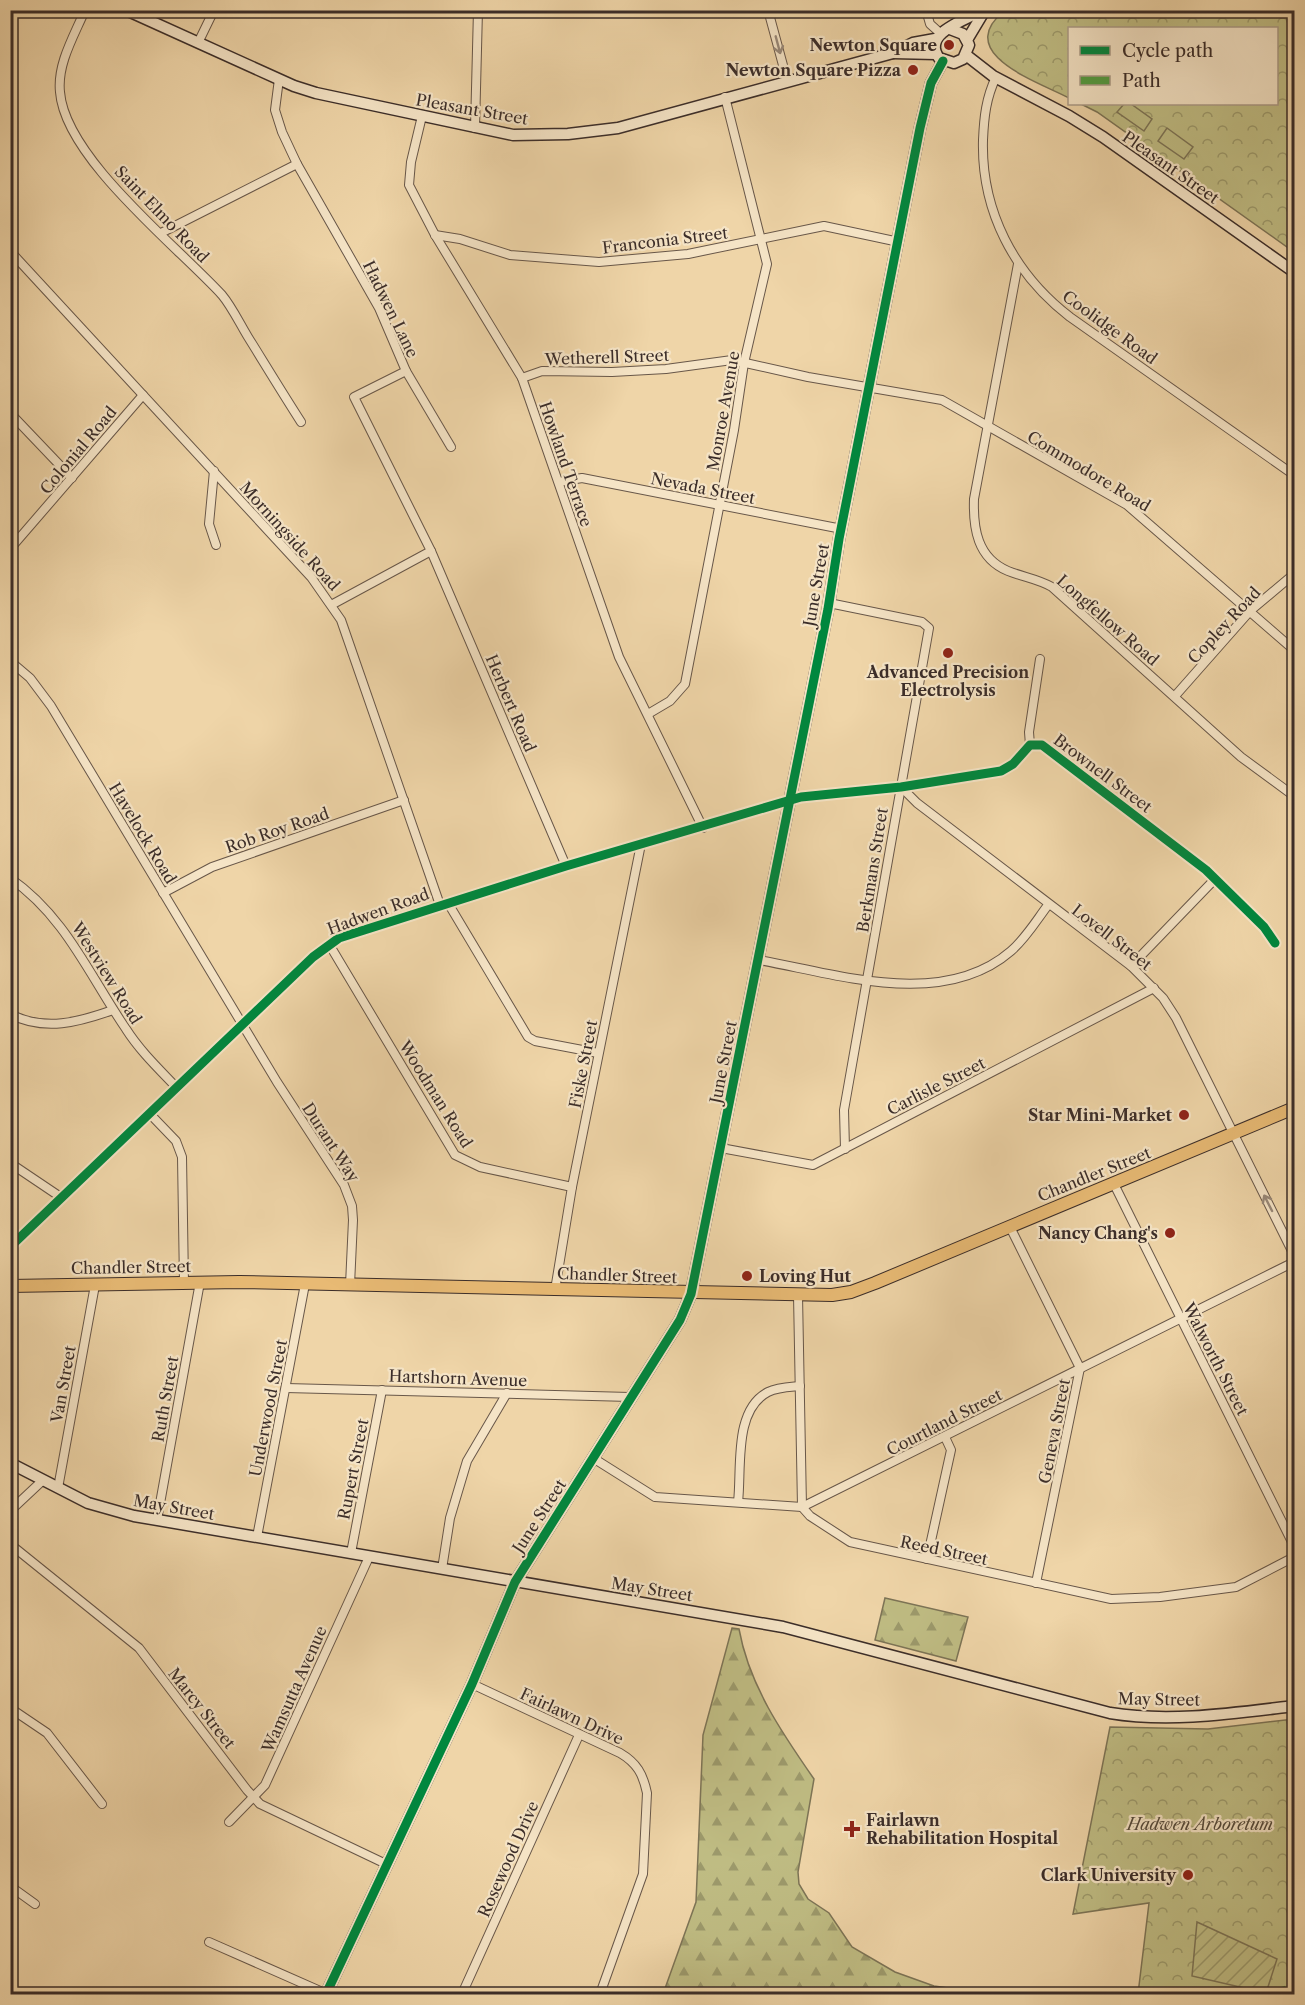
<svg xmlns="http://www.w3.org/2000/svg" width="1305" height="2005" viewBox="0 0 1305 2005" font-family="'Libre Caslon Text',serif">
	<defs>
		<pattern id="forest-firs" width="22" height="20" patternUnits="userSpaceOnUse" patternTransform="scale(1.5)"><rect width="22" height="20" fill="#bfbc83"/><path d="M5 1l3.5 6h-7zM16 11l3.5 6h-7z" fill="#9c996b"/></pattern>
		<pattern id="park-crowns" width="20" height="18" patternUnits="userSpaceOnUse" patternTransform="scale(1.5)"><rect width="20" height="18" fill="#bfbc83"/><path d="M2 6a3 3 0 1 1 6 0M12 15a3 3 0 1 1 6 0" fill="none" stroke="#9c996b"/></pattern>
		<pattern id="garden-furrows" width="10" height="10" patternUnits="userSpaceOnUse" patternTransform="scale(1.5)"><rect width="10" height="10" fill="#bfbc83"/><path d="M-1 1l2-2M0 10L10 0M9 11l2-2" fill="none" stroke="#9c996b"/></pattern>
	</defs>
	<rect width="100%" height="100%" fill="#efd5a8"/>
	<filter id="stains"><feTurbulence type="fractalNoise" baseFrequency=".00333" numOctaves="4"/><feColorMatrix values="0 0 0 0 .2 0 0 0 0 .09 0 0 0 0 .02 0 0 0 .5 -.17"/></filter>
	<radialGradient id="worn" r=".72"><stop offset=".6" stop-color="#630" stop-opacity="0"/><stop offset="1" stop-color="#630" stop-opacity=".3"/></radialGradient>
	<g fill="url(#forest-firs)" stroke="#7d7456" stroke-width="1.5">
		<path d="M885,1598L968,1617L956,1661L875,1640Z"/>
		<path d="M732,1628L739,1629C749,1685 782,1733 814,1779L798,1872L799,1884L808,1899L829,1913L852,1947L895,1972L934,1986L990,1994H663L696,1902L703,1735Z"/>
	</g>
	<g fill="url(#park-crowns)" stroke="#7d7456" stroke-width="1.5">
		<path d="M1205,10L1210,16L1217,11H1285L1294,22V252L1097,112L1081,104H1276V28H1070L1069,98C1039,82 952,54 1004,11Z"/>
		<path d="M1294,1719V1994H1138L1149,1903L1073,1914L1110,1727L1208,1729Z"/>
	</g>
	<path fill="url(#garden-furrows)" stroke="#7d7456" stroke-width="1.5" d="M1197,1922L1277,1959L1266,1993L1192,1976Z"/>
	<g fill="#bfbc83" stroke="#7d7456" stroke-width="1.5">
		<path d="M1124,104H1131L1152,119L1144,131L1117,112Z"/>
		<path d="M1167,128L1193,147L1184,159L1158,141Z"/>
	</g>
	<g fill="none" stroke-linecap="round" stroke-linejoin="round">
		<g stroke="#685749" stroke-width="10">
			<g id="street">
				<path d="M85,10C74,36 57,64 60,92C65,158 177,246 222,295C232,307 240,324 248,337C266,366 283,394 301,422"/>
				<path d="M768,10L787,80"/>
				<path d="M926,10L930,24L940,33"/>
				<path d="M198,43L214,10"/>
				<path d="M996,77C986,98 984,117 983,140C981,211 1014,274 1070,317L1294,475"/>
				<path d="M279,79L275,110L282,132L297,164L379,308L406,371L354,397L431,551L333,604"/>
				<path d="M422,116L411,162L409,185L435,235L522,378L619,657L703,828"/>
				<path d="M475,128L478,10"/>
				<path d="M161,233L297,164"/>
				<path d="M435,235L460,239L510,255L599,262L688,254L824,226L899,242"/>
				<path d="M10,251L311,577L341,620L440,905"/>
				<path d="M1018,264L974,499C973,528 977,558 1008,571C1023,577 1038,579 1052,587L1241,757L1294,796"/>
				<path d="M406,371L451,447"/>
				<path d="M522,378L542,371L612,372L666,369L732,360L808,377L942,400L1127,505L1294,650"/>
				<path d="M10,413L72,478"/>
				<path d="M214,471L209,524L216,545"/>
				<path d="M559,482L582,478L842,529"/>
				<path d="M10,549L143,395"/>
				<path d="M431,551L566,866"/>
				<path d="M829,603L922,622L929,628L844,1110L845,1149"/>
				<path d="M10,661L30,678L51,706L277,1082L344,1185L352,1206L353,1220L350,1285"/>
				<path d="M1175,696L1250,611L1294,574"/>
				<path d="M648,714L670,701L685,684L734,430L744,363L767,264L725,97"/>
				<path d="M1030,745L1029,732L1040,659"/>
				<path d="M901,787L917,803L1131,966L1163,998L1176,1018L1294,1255"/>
				<path d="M10,878C66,917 89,975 126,1029C140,1051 159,1069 177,1088"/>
				<path d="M163,893L212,867L404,800"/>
				<path d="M448,903L528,1037L535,1041L598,1053"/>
				<path d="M329,944L455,1155L480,1167L572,1187"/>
				<path d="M759,960C837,974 943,1010 1011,951C1026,938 1036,921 1048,905"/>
				<path d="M1131,966L1215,879"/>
				<path d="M10,1014C45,1032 79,1022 113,1010"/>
				<path d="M150,1114L176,1141L182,1157L184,1283"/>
				<path d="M721,1148L813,1165L1154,988"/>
				<path d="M10,1163L62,1198"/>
				<path d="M1114,1184L1294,1546"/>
				<path d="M1010,1227L1080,1368L1036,1583"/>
				<path d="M10,1247L313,957L339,938L566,866L801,797L901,787L1001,771L1013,764L1030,745H1042L1206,870L1264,927L1275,943"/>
				<path d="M555,1290L572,1187L641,844"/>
				<path d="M798,1295L802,1507L810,1516L850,1542L1111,1599L1160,1597L1236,1587L1294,1557"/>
				<path d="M286,1388L630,1397"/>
				<path d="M593,1458L655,1497L802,1507L1294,1262"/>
				<path d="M58,1488L95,1285"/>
				<path d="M738,1502C742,1469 733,1410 768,1392C778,1387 790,1387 800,1386"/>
				<path d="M10,1511L42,1481"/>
				<path d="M157,1520L200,1282"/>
				<path d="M257,1537L305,1284"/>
				<path d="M10,1544L139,1648L247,1790L260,1804L386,1864"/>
				<path d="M351,1553L382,1390"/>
				<path d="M927,1559L951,1450L945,1437"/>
				<path d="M442,1569L450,1518L467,1461L507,1393"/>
				<path d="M472,1684L620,1753C637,1763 643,1774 647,1793L643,1874L600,1994"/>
				<path d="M10,1708L47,1733L102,1804"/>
				<path d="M229,1822L265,1785L369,1557"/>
				<path d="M10,1886L35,1904"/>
				<path d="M209,1942L327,1994"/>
				<path d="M462,1994L579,1735"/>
			</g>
		</g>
		<g stroke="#3b2d29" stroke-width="13">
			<g id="secondary">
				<path d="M126,10L294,86L316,93L513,135L568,134L618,128L893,53L913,43L935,39"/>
				<path d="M950,29L963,34L969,45L963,59L954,63L939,58C921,33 966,20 983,10"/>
				<path d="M967,40L985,10"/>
				<path d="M893,53L936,54"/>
				<path d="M966,55L993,76L1069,116L1103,137L1294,272"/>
				<path d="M10,1463L88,1503L134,1516L783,1627L1110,1713C1170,1723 1235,1713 1294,1706"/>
				<path d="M326,1994L472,1684L515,1582L680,1320L691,1294L828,609L839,539L920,128L931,83L943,61"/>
			</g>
		</g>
		<g stroke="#3b2d29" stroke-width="14">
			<path id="primary" d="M10,1286L239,1282L832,1295L851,1292L875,1283L1294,1108"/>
		</g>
		<use href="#street" stroke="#f5e4c6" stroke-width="8"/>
		<use href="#secondary" stroke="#f5e4c6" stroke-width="10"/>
		<use href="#primary" stroke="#e8ba74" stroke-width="12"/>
		<path stroke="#529d41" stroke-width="8" stroke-dasharray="15 8" stroke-linecap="butt" d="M1272,1994L1294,1987"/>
		<g stroke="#f5e4c6" stroke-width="13">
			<g id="cycleway">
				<path d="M10,1247L313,957L339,938L566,866L801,797L901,787L1001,771L1013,764L1030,745H1042L1206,870L1264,927L1275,943"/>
				<path d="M326,1994L472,1684L515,1582L680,1320L691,1294L828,609L839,539L920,128L931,83L943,61"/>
			</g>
		</g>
		<use href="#cycleway" stroke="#00873e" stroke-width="9"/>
	</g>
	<defs><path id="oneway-shaft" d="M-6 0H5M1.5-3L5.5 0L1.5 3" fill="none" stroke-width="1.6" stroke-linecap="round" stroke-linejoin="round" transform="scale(1.5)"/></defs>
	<g stroke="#988878">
		<use href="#oneway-shaft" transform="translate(778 45) rotate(75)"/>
		<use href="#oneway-shaft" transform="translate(1268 1203) rotate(-117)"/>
	</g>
	<g fill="#8f2418" stroke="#f5e4c6" stroke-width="2">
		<circle cx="949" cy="45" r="6"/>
		<circle cx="913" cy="70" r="6"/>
		<circle cx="948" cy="653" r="6"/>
		<circle cx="1184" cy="1115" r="6"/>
		<circle cx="1170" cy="1233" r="6"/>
		<circle cx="747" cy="1276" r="6"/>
		<path d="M849 1820h6v6h6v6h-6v6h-6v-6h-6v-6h6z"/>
		<circle cx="1188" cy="1875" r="6"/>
	</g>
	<g text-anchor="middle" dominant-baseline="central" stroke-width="4.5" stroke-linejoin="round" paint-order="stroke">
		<g font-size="16" font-weight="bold" fill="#3b2d29" stroke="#f5e4c6" text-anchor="end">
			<text x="937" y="45">Newton Square</text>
			<text x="901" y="70">Newton Square Pizza</text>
			<text x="948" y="672" text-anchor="middle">Advanced Precision<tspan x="948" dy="18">Electrolysis</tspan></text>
			<text x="1172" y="1115">Star Mini-Market</text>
			<text x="1158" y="1233">Nancy Chang's</text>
			<text x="759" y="1276" text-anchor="start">Loving Hut</text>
			<text x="866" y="1820" text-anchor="start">Fairlawn<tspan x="866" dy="18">Rehabilitation Hospital</tspan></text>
			<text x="1176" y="1875">Clark University</text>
		</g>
		<g font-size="16" fill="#3b2d29" stroke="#f5e4c6">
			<text transform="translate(472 109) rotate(10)">Pleasant Street</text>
			<text transform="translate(1171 167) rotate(35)">Pleasant Street</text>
			<text transform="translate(162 214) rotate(46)">Saint Elmo Road</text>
			<text transform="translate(665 240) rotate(-7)">Franconia Street</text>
			<text transform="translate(391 309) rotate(64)">Hadwen Lane</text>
			<text transform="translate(1110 327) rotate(36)">Coolidge Road</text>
			<text transform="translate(607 357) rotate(-2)">Wetherell Street</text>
			<text transform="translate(723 411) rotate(-80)">Monroe Avenue</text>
			<text transform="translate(78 450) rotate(-50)">Colonial Road</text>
			<text transform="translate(566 464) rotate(71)">Howland Terrace</text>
			<text transform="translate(1089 471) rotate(31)">Commodore Road</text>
			<text transform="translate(703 488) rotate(11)">Nevada Street</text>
			<text transform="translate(290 536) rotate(48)">Morningside Road</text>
			<text transform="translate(816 585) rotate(-80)">June Street</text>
			<text transform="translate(1108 620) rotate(41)">Longfellow Road</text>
			<text transform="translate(1224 625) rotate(-47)">Copley Road</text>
			<text transform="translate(511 703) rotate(67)">Herbert Road</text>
			<text transform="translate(1103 773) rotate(37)">Brownell Street</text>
			<text transform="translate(277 830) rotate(-19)">Rob Roy Road</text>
			<text transform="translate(143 833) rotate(59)">Havelock Road</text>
			<text transform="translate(872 870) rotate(-81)">Berkmans Street</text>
			<text transform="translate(378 911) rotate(-20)">Hadwen Road</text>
			<text transform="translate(1112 937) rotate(38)">Lovell Street</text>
			<text transform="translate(107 973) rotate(58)">Westview Road</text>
			<text transform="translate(723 1062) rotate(-79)">June Street</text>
			<text transform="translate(583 1064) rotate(-79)">Fiske Street</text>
			<text transform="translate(936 1086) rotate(-27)">Carlisle Street</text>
			<text transform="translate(436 1094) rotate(58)">Woodman Road</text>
			<text transform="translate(331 1142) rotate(57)">Durant Way</text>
			<text transform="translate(1094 1174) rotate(-22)">Chandler Street</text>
			<text transform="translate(131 1267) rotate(-1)">Chandler Street</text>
			<text transform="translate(617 1275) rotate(2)">Chandler Street</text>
			<text transform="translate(1216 1359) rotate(63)">Walworth Street</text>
			<text transform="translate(458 1378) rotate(2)">Hartshorn Avenue</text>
			<text transform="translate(63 1384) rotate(-80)">Van Street</text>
			<text transform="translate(165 1399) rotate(-80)">Ruth Street</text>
			<text transform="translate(268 1408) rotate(-79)">Underwood Street</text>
			<text transform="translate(944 1422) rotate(-27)">Courtland Street</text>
			<text transform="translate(1054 1431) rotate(-79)">Geneva Street</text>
			<text transform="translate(353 1469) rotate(-79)">Rupert Street</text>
			<text transform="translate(174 1507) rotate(10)">May Street</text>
			<text transform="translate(539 1516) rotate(-57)">June Street</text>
			<text transform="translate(944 1550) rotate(12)">Reed Street</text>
			<text transform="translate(652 1589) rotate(9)">May Street</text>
			<text transform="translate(294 1689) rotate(-66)">Wamsutta Avenue</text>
			<text transform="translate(1159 1699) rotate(1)">May Street</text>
			<text transform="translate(202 1708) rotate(52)">Marcy Street</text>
			<text transform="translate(572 1716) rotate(25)">Fairlawn Drive</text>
			<text transform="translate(508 1859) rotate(-66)">Rosewood Drive</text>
		</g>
		<g font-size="16" font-style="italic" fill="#554a3b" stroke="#f5e4c6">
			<text x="1200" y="1824">Hadwen Arboretum</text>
		</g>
	</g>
	<rect width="1305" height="2005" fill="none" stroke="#efd5a8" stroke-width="36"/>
	<rect x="12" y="12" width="1281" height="1981" fill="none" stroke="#3b2d29" stroke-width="3"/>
	<rect x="18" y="18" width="1269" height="1969" fill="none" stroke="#3b2d29" stroke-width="1.5"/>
	<rect x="1068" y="27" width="210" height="78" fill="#f5e4c6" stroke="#ab9b87" stroke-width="1.5"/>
	<rect x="1080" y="46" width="30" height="9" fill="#00873e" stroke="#ab9b87" stroke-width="1.5"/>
	<text x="1122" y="57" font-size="18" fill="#3b2d29">Cycle path</text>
	<rect x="1080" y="76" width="30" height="9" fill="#529d41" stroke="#ab9b87" stroke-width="1.5"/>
	<text x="1122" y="87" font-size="18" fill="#3b2d29">Path</text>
	<rect width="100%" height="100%" filter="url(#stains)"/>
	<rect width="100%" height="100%" fill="url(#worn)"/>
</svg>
